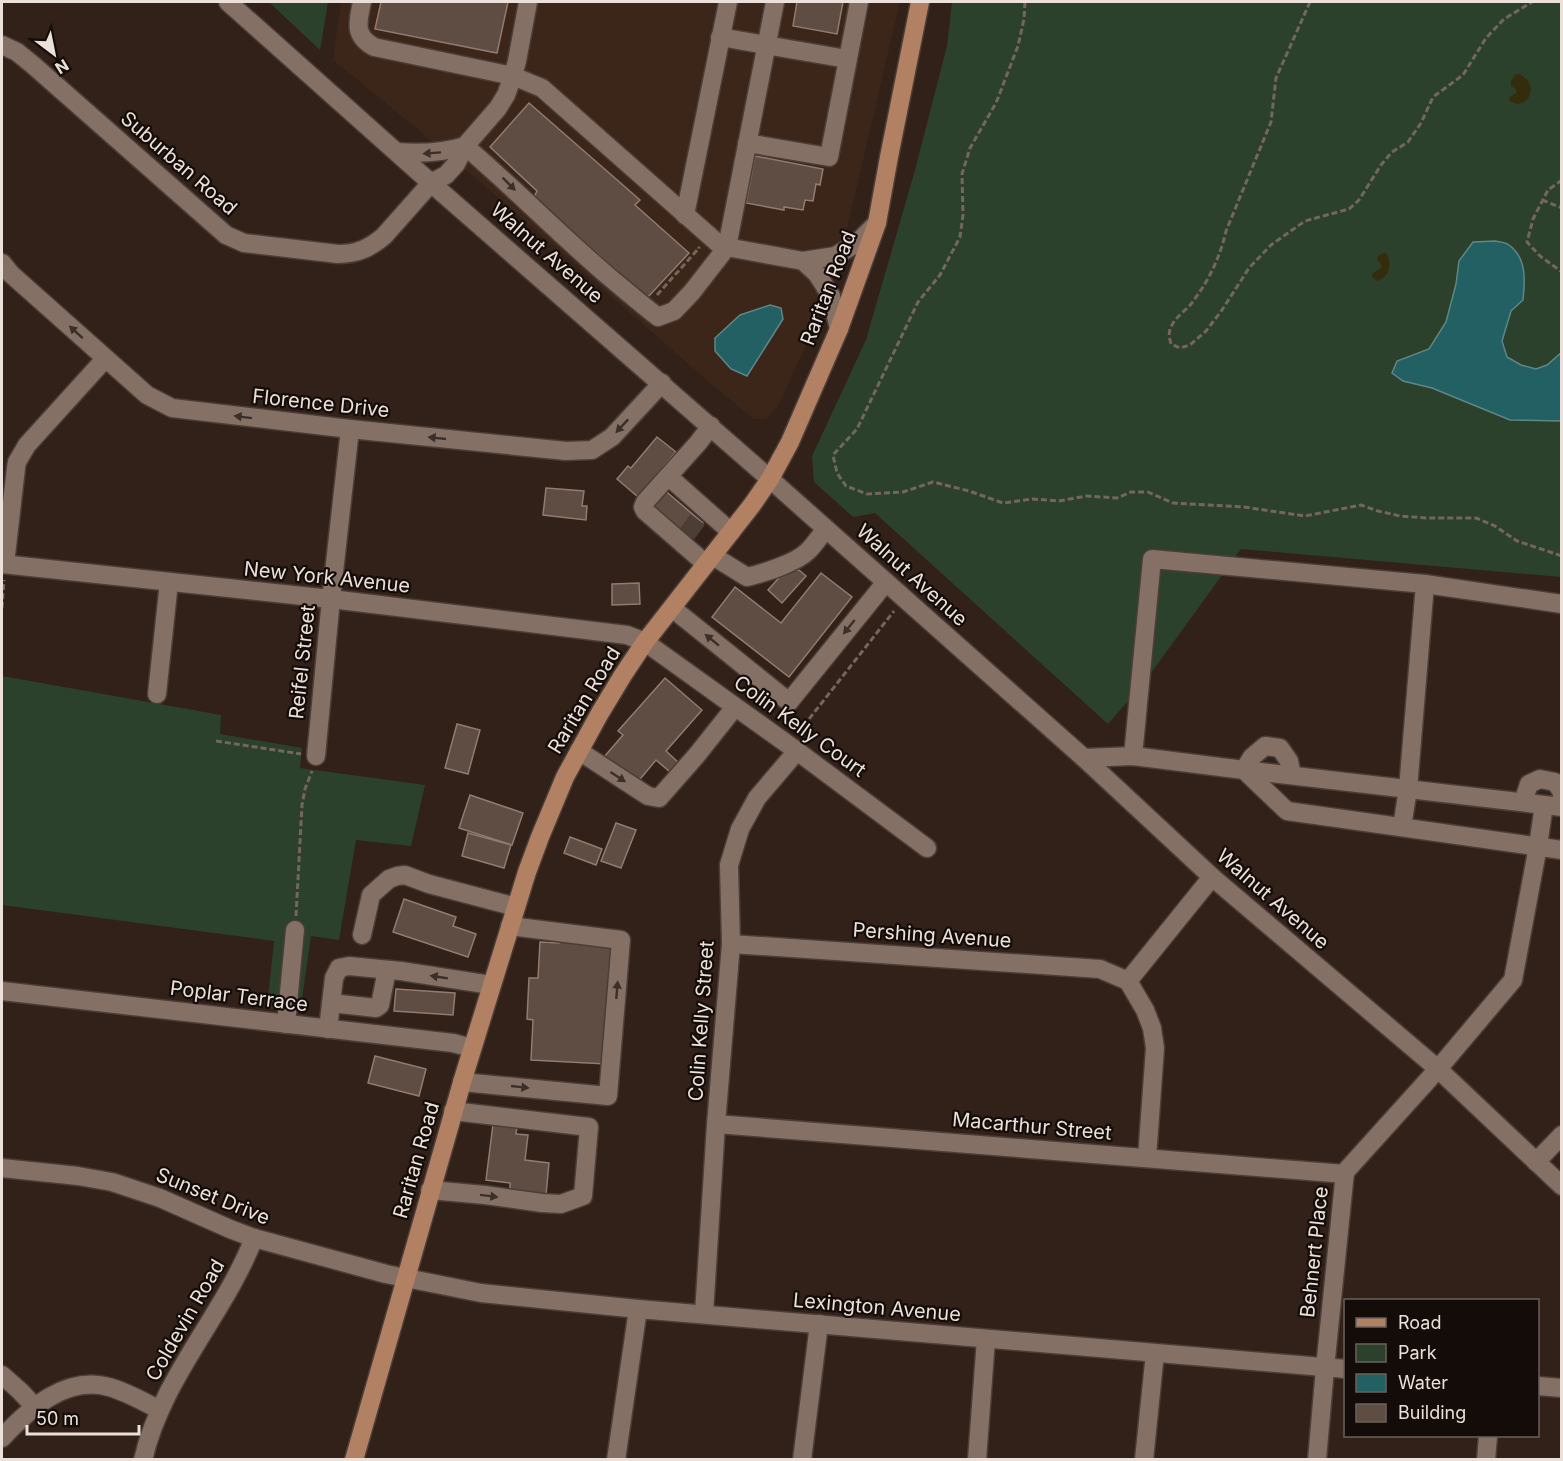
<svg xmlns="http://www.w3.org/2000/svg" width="1563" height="1461" viewBox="0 0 1563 1461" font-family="Inter,sans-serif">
	<rect width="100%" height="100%" fill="#312118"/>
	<path fill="#3c2619" d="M341,2H900L843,246L826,302L778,406L766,419H754L717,389L448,154L333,60Z"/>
	<g fill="#2c412b">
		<path d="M269,2H328L320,50Z"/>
		<path d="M952,2H1561V577L1241,549L1143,684L1108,724L875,513L853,517L814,482L812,456L866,340L915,170L947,46Z"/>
		<path d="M2,676L221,715L220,734L302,748L300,768L425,785L411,846L356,840L339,940L311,936L300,1012L267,1008L274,941L2,905Z"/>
	</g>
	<g fill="#342c0b">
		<path d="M1519,74C1543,85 1525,114 1509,100L1510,97L1516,93V89L1511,86V81L1515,75Z"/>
		<path d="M1384,253L1387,254C1392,266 1389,277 1377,281L1372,277V274L1382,267L1381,264L1377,260L1378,256Z"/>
	</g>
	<g fill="#236064" stroke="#5f8687" stroke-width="1.5">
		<path d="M1495,241C1499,242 1506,242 1509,245C1527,258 1525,281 1523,300L1511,311L1502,341L1507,357L1521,365L1536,369L1547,365L1561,353V421L1510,420L1432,388L1403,381L1392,373L1397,361L1429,349L1446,322L1456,284L1459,261L1473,242Z"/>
		<path d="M770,305L781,308L783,319L747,376L731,369L715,351V338L740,315Z"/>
	</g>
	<g fill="#5f4c42" stroke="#907b70" stroke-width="1.5">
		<path d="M381,2H508L497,53L375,29Z"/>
		<path d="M797,2H843L837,34L793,26Z"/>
		<path d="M529,103L640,200L635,205L689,253L647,298L534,197L537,191L490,147Z"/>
		<path d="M755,156L823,169L820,185L816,184L813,201L805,200L803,210L784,207V210L746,203Z"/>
		<path d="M657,437L676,452L638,497L617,479L628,466L631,468Z"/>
		<path d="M546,488L584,491L582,506H587L586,520L543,515Z"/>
		<path d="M662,488L703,523L689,539L648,504Z"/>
		<path d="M799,570L806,576L782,603L768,590L785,571Z"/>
		<path d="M821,573L852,597L789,677L712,617L735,587L781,623Z"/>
		<path d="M639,583L640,604L612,605V584Z"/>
		<path d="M665,678L702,710L666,751L678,762L670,772L656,760L636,784L604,757L623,735L618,731Z"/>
		<path d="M457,724L480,730L468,774L445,768Z"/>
		<path d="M470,795L523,813L512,845L459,828Z"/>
		<path d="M616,823L636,830L621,868L601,861Z"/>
		<path d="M468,833L511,845L504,868L462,856Z"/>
		<path d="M570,837L602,849L596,865L564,853Z"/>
		<path d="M404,899L456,917L453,926L476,934L468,957L393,932Z"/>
		<path d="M560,941L613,944L606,1064L531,1060L533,1020L527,1019L529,978H538L540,942L559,943Z"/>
		<path d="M396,989L455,993L453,1015L394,1011Z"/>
		<path d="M375,1056L426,1069L419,1096L368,1083Z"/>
		<path d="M493,1124L517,1126L516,1134L528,1135L525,1160L549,1163L546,1195L510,1191V1183L486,1180Z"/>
	</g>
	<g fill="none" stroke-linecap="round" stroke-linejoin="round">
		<path stroke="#4d3e35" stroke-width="18" stroke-dasharray="18 9" stroke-linecap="butt" d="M687,534L698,519"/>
		<g stroke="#4b3d37" stroke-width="21">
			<g id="minor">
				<path d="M228,2L431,183L770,479L1084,758L1212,877L1438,1069L1562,1186"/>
				<path d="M528,2L517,61L513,76L542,88L721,246L803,261L835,256L857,243L877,223"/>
				<path d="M720,37L847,59"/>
				<path d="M2,45L17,52L33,65L226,235L244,243L338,254C357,254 370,248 384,236L431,183L446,175L456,164L465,146L498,108L506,95L513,76L374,47C353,35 358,22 362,2"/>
				<path d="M747,143L829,157L859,2"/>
				<path d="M465,146C514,188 559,234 608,276C625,290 641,304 658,317L674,311L692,292L727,247L775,2"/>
				<path d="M397,152C422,154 442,153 465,146"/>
				<path d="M685,215L728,2"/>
				<path d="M803,261L817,274L831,296L839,329"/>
				<path d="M2,263L11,274L147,395L172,408L350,429L566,451L592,450L612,437L662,383"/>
				<path d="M669,477L731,532"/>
				<path d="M713,556L747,577C764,573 796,563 808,551C815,544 820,536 826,529"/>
				<path d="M2,564L331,599L627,635L645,642L797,751L927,848"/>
				<path d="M5,564L16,468L17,462L27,445L105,359"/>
				<path d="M706,564L645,511L643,507L645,502L698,443L711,426"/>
				<path d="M672,608L789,702L886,582"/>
				<path d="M157,694L169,582"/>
				<path d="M579,751L648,796L659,798L696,756L735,707"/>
				<path d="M316,756L331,599L350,429"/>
				<path d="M1133,756L1152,559L1425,584L1562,604"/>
				<path d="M1084,758L1133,756L1244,770L1287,811L1562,850"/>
				<path d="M1292,775L1289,761L1280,748L1265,746L1252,757L1244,770L1562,807"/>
				<path d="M1523,802L1529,784L1540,779L1555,782L1561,790L1562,795"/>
				<path d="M1402,827L1408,789L1425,584"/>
				<path d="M362,935L371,895L389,879L397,876L405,875L429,884L516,907"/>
				<path d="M731,944L1100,969L1128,981"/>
				<path d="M1128,981L1145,1010L1152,1028L1155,1048L1147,1158"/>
				<path d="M1128,981L1212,877"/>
				<path d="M2,991L453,1043L472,1048"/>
				<path d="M331,1003L376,1008L380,1005L387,970"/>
				<path d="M286,1024L295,930"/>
				<path d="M328,1029L334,978L339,968L349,966L401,971L491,985"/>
				<path d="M462,1082L608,1096L621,940L510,926"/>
				<path d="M716,1124L1345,1174"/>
				<path d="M1536,1162L1562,1135"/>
				<path d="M2,1168L78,1176L112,1182L160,1198L230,1229L254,1238L386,1274L481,1293L638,1309L1346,1369"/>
				<path d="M430,1190L485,1195L542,1203L561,1204L583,1196L589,1127L453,1111"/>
				<path d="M704,1314L716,1124L731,944L729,865L740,829L757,798L797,751"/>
				<path d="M2,1375L20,1391L35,1407"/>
				<path d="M1538,1386L1562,1388"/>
				<path d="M2,1438C29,1409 66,1375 109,1387C127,1392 144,1402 160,1410"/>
				<path d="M143,1460C162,1377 224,1315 254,1238"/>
				<path d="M616,1460L638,1309"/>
				<path d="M802,1460L819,1324"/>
				<path d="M977,1460L986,1339"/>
				<path d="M1144,1460L1155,1353"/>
				<path d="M1317,1460L1325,1368L1345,1172L1438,1069L1513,980L1538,846L1544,805"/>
				<path d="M1486,1460L1488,1436"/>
			</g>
		</g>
		<g stroke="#4b3d37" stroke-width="21">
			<path id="major" d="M354,1460L463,1079L527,872L540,837L565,777L600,713L623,675L645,642L752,505L770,479L790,442L839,329L877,223L889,157L920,2"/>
		</g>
		<g stroke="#74665e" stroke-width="3" stroke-dasharray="6 3" stroke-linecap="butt">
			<path d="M1025,2L1024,19L1018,46L996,103L970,148L962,174L963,215L960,237L940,275L918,302L857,429L833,455L837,473L846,486L867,494L903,492L933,482L969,491L1003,503L1033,499L1059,501L1086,496L1117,498L1131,492H1148L1173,503L1244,507L1305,516L1361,505L1378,511L1400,516L1426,518H1476L1495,526L1517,541L1562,556"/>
			<path d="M1310,2L1276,78L1271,122L1226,231C1220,258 1208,282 1191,304C1185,311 1176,317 1172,325C1168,331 1169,337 1171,344L1180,348L1190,345L1206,331L1222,310L1249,268L1271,245L1305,221L1349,209L1359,200L1381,165L1392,152L1408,142L1421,123L1433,97L1463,75L1486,38L1504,19L1532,2"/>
			<path d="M1562,180L1548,190L1533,219L1527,242L1540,256L1562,272"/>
			<path d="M1542,200L1562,208"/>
			<path d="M657,295L699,248L698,247"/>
			<path d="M2,608L4,580"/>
			<path d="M798,733L894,611"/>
			<path d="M216,741L301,754"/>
			<path d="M296,916L302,805L305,789L312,771"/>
		</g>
		<use href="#minor" stroke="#847065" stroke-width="18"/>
		<use href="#major" stroke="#b28163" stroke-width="18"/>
	</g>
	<defs><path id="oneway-solid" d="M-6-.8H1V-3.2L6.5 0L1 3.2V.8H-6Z" transform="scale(1.5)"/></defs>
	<g fill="#3b2f29">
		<use href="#oneway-solid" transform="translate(432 153) rotate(176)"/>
		<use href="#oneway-solid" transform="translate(509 184) rotate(45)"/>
		<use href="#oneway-solid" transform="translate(76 332) rotate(-138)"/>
		<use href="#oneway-solid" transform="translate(243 417) rotate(-173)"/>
		<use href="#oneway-solid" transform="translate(622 426) rotate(133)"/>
		<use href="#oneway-solid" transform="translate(437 438) rotate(-174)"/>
		<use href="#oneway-solid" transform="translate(849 627) rotate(129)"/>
		<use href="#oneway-solid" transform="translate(712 640) rotate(-141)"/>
		<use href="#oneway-solid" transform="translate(618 777) rotate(33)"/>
		<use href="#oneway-solid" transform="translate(439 977) rotate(-171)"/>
		<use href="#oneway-solid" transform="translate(617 990) rotate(-85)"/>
		<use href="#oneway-solid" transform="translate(520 1087) rotate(6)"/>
		<use href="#oneway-solid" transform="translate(489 1196) rotate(7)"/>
	</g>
	<g text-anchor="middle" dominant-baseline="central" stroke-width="4.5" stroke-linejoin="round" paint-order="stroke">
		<g font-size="20" fill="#ebe0da" stroke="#140c08">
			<text transform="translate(179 163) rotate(41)">Suburban Road</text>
			<text transform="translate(547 253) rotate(41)">Walnut Avenue</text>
			<text transform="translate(828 288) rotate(-69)">Raritan Road</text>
			<text transform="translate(321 403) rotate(6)">Florence Drive</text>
			<text transform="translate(912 575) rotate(42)">Walnut Avenue</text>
			<text transform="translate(327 577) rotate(6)">New York Avenue</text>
			<text transform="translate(302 662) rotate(-84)">Reifel Street</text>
			<text transform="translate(584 700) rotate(-59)">Raritan Road</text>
			<text transform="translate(800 726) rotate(36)">Colin Kelly Court</text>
			<text transform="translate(1273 899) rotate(41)">Walnut Avenue</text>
			<text transform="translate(932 935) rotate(4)">Pershing Avenue</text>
			<text transform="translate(239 996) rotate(7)">Poplar Terrace</text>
			<text transform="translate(701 1021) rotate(-86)">Colin Kelly Street</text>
			<text transform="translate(1032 1126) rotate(5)">Macarthur Street</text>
			<text transform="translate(416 1160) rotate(-74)">Raritan Road</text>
			<text transform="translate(213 1196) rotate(22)">Sunset Drive</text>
			<text transform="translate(1314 1252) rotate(-84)">Behnert Place</text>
			<text transform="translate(877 1307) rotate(5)">Lexington Avenue</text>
			<text transform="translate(185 1320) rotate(-60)">Coldevin Road</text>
		</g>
	</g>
	<rect width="1563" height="1461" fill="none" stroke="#ebe0da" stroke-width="6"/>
	<rect x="1344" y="1299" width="195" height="138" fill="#140c08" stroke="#6a615c" stroke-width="1.5"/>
	<rect x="1356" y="1318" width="30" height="9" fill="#b28163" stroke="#6a615c" stroke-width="1.5"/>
	<text x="1398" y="1329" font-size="18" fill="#ebe0da">Road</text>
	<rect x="1356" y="1344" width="30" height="18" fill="#2c412b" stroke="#6a615c" stroke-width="1.5"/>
	<text x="1398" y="1359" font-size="18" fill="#ebe0da">Park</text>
	<rect x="1356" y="1374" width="30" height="18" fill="#236064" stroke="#6a615c" stroke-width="1.5"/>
	<text x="1398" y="1389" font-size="18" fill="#ebe0da">Water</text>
	<rect x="1356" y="1404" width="30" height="18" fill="#5f4c42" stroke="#6a615c" stroke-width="1.5"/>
	<text x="1398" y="1419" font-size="18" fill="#ebe0da">Building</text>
	<g transform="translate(54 54) rotate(148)" stroke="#140c08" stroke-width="4.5" paint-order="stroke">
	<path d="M0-4.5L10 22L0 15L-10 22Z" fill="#ebe0da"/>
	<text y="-9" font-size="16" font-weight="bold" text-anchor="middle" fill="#ebe0da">N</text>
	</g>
	<path d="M27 1425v9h112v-9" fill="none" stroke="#ebe0da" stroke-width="3"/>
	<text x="36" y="1425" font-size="18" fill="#ebe0da" stroke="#140c08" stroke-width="4.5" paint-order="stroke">50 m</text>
</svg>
